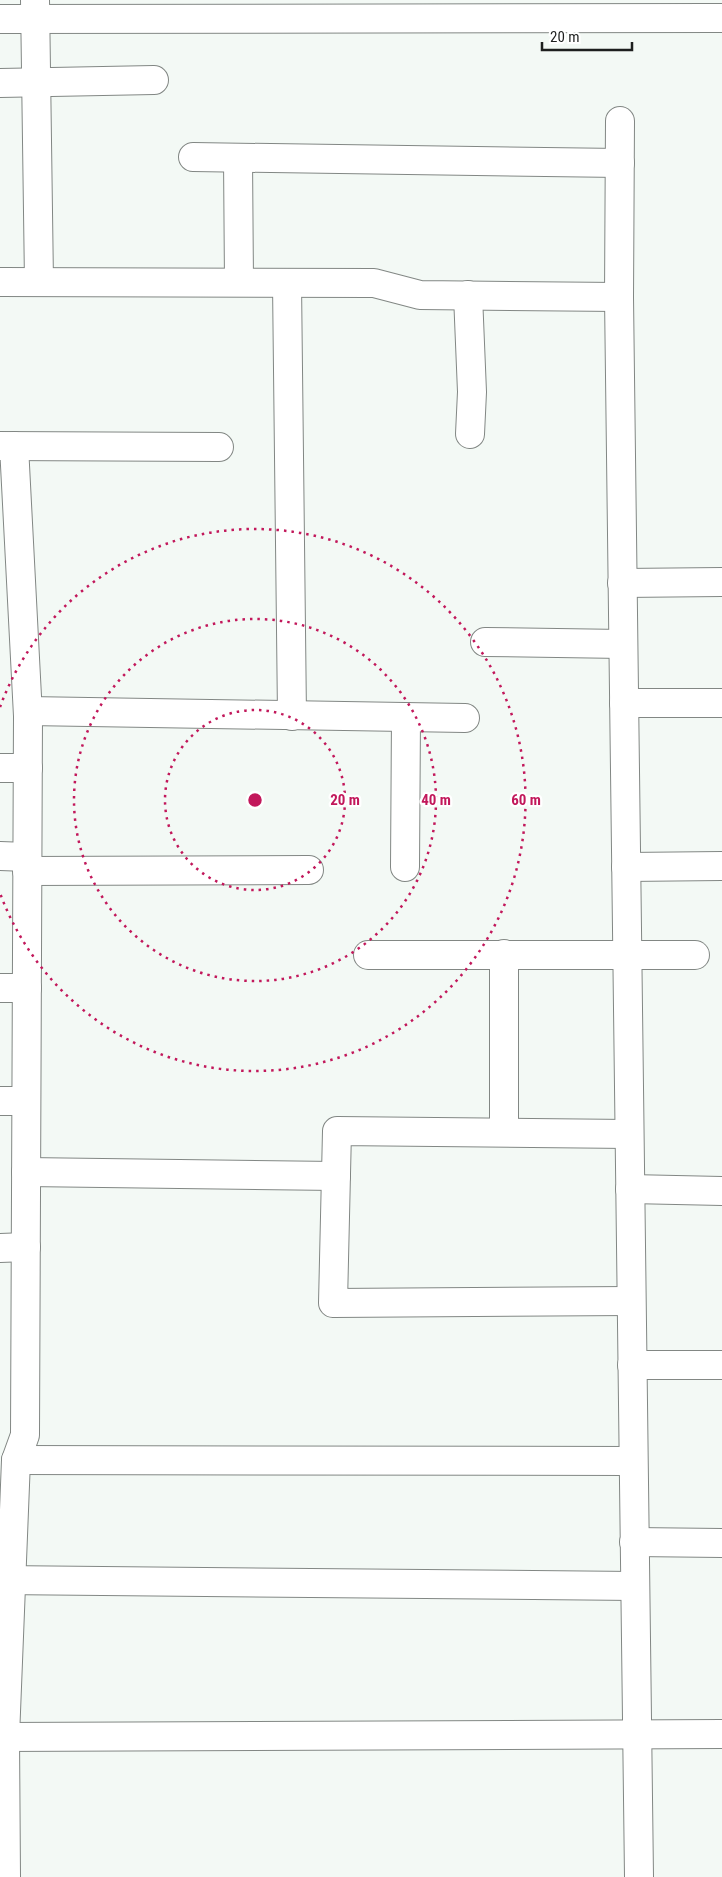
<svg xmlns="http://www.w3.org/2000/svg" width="722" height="1877" viewBox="0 0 722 1877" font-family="'Roboto Condensed',sans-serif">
	<rect width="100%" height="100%" fill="#f3f9f5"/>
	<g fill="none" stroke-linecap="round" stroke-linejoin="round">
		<g stroke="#828784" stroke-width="30">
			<g id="minor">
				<path d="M35,0L39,282"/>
				<path d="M0,19L722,18"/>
				<path d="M0,83L154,80"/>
				<path d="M620,121L619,297L639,1877"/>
				<path d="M193,157L620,163"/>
				<path d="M238,158L239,282"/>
				<path d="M0,282L374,283L420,295L619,297"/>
				<path d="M287,283L292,716"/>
				<path d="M468,295L472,392L470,434"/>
				<path d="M0,446L219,447"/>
				<path d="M622,583L722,582"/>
				<path d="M485,642L623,644"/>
				<path d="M624,703H722"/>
				<path d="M28,711L465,718"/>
				<path d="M0,768H28"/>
				<path d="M0,856L27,857"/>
				<path d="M405,867L406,717"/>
				<path d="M626,867L722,866"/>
				<path d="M27,871L309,870"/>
				<path d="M504,954V1132"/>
				<path d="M368,955H695"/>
				<path d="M0,988H27"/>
				<path d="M0,1101H26"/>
				<path d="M629,1134L337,1131L333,1303L631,1301"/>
				<path d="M26,1172L336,1176"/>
				<path d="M630,1189L722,1191"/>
				<path d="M0,1248L26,1247"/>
				<path d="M632,1365H722"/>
				<path d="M16,1460L633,1461"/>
				<path d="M634,1542L722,1543"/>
				<path d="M0,1580L635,1586"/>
				<path d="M0,1737L722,1734"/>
				<path d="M6,1877L5,1737L16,1460L25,1435L28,716L14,446"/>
			</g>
		</g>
		<use href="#minor" stroke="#fff" stroke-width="28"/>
	</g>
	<g fill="none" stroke="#c2185b" stroke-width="2.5" stroke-dasharray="2.5 5">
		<circle cx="255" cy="800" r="90"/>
		<circle cx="255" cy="800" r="181"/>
		<path d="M0 707A271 271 0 1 1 0 893"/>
	</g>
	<circle cx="255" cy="800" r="8" fill="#c2185b" stroke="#fff" stroke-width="2.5"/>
	<g font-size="15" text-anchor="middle" font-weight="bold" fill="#c2185b" stroke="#fff" stroke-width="4.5" stroke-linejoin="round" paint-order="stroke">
		<text x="345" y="805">20 m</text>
		<text x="436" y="805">40 m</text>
		<text x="526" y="805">60 m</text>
	</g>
	<path d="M542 42v8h90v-8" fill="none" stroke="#1d1f1e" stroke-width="2.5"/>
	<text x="550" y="42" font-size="15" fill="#1d1f1e" stroke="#ffffff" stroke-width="4" paint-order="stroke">20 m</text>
</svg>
